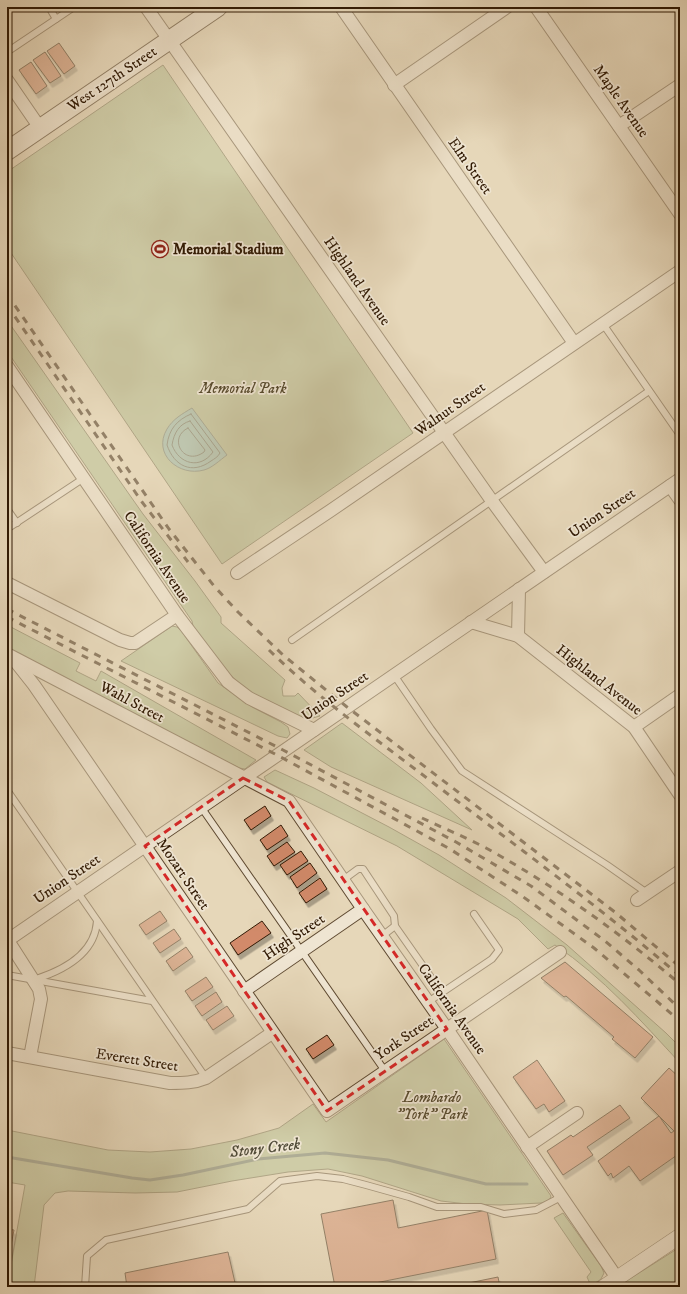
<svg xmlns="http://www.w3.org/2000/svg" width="687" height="1294" viewBox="0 0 687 1294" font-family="'IM FELL DW Pica',serif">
	<defs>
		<filter id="shadow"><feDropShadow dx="2.5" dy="4.5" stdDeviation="0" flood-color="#0004"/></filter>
	</defs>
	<rect width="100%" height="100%" fill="#e6d7b9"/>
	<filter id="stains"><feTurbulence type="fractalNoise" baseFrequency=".005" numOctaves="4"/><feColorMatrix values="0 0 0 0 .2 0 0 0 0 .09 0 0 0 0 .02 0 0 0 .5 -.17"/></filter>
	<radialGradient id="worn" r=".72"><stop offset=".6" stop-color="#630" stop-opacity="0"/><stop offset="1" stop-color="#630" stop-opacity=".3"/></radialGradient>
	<g fill="#b3be90" stroke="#726c4a">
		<path d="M163,65L413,433L222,564L7,247V172Z"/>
		<path d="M7,320L143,514L195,581L221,617V623L285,680L282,688L283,696H295L298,693L320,716L309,719L303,718C288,712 269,706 256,697C229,679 211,651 193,626L192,621L7,351Z"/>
		<path d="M7,625L80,663L76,671L96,681L101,671L256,760L245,769L239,768L7,648Z"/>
		<path d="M172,626L177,627L182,632L218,683L252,707L281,722L288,727L290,734L287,738L278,736L121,661Z"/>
		<path d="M342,723L421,783L472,830L331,767L304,750Z"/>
		<path d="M275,770L314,788L389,827L439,855L506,898L567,945L666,1033L680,1047V1063C641,1021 603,977 555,945L548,949L518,919L397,846L267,782L264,777Z"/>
		<path d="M444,1039L551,1196C550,1201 545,1202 541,1203L500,1205L467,1204L441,1201L362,1176L328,1169L288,1172L232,1181L177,1192L135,1193L68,1191L55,1193L44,1205L34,1287H7L25,1185L7,1182V1130L108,1150L150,1152L191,1149L237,1140L279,1128L313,1104L326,1122Z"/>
		<path d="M563,1213L601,1266L604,1273L601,1279L591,1286L587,1277L591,1272L554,1218Z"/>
		<path d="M680,1247V1287H617Z"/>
	</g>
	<path fill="#96baae" stroke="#6e7a6a" d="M192,408L227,455C220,460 212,468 204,470C179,477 152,454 167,429C173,419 182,414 192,408Z"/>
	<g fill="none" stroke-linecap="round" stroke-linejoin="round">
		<g stroke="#646a59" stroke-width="1">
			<path d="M191,414L220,453C218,457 214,459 211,461C192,475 174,466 167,445C169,429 177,420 191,414Z"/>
			<path d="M190,421L213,452C200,470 179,464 172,445C174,433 179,424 190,421Z"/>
			<path d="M188,428L205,450L204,452C184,467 167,438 188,428Z"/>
		</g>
		<path stroke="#6e7a6a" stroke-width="3" d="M7,1157L132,1178L150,1180L183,1175L258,1159L325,1153L388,1160L486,1184H527"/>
	</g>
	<g fill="#d28a6b" stroke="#311a04" filter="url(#shadow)">
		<path d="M59,43L75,66L64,74L47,51Z"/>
		<path d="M45,52L61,76L50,83L33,60Z"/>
		<path d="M31,62L47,86L36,94L19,70Z"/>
		<path d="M265,806L271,816L251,830L244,820Z"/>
		<path d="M281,825L288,836L267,850L260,840Z"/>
		<path d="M287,842L295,852L274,866L267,856Z"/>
		<path d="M301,851L308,861L287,875L280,865Z"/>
		<path d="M310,863L317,873L297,888L290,877Z"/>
		<path d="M320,878L327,889L306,903L299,893Z"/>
		<path d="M160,911L167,921L146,935L139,925Z"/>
		<path d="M262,921L271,933L238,955L230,943Z"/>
		<path d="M174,929L181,939L160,953L153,943Z"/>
		<path d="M186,947L193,957L173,971L166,961Z"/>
		<path d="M565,962L653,1037L635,1058L612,1039L614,1037L566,996L564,997L541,978Z"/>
		<path d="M206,977L213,987L192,1001L185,991Z"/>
		<path d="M216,992L222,1002L202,1016L195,1006Z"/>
		<path d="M227,1006L234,1016L213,1030L206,1020Z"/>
		<path d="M327,1035L334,1045L313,1059L306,1049Z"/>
		<path d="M537,1060L565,1101L549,1112L544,1104L536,1109L513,1077Z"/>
		<path d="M669,1068L680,1078V1138L676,1141L680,1146V1153L640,1181L629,1166L613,1178L611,1173L608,1176L598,1161L659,1116L671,1133L674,1131L641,1098Z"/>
		<path d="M620,1105L630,1118L587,1147L593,1155L563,1175L547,1151L571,1135L573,1137Z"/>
		<path d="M393,1200L398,1228L487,1210L496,1259L355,1287H335L321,1214Z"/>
		<path d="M7,1229L14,1230L7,1266Z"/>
		<path d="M228,1252L236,1287H127L125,1273Z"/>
		<path d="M498,1277L500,1287H449Z"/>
	</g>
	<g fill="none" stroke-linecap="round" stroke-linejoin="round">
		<g stroke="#5e4931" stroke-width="8">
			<g id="service">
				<path d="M49,7L56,19"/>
				<path d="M7,52L74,7"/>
				<path d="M603,324L680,435"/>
				<path d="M7,509L17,523"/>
				<path d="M7,529L84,478"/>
				<path d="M292,640L649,391"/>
				<path d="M394,675L431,729L462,771L607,865L647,893"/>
				<path d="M7,790L206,1078"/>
				<path d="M201,807L385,1071"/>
				<path d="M343,880L358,869H363L394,916L395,926L442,993"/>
				<path d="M382,936L395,926"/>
				<path d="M7,975L152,1001"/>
				<path d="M36,979C64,970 95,953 97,921"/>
				<path d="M428,1002L492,959L499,950L474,914"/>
				<path d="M85,1287L87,1256L106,1240L248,1209L280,1181L317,1176L343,1179L366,1185L409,1197L437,1207H481L504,1214L536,1210L561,1197"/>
			</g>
		</g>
		<g stroke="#5e4931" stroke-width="14">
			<g id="minor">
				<path d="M146,7L492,501L544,572"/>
				<path d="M341,7L574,343"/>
				<path d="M536,7L680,214"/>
				<path d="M7,80L40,128"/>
				<path d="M394,85L507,7"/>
				<path d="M619,126L680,85"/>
				<path d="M7,366L177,615L228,682L249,698L314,730"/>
				<path d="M670,486L680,500"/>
				<path d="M237,573L330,511L680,271"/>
				<path d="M7,583L120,640L130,643H135L177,615"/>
				<path d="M471,622L518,636L634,727L680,795"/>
				<path d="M518,636L519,589"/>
				<path d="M7,654L289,801L363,909L447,1029L617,1278"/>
				<path d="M15,661L34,685L327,1111L560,952"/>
				<path d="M634,727L680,695"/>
				<path d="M637,900L680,871"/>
				<path d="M7,939L39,989L41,999L30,1057"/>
				<path d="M8,940L680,479"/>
				<path d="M244,991L363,909"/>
				<path d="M7,1053L170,1083C183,1083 194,1083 206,1078L272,1033"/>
				<path d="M527,1147L577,1113"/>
			</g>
		</g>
		<g stroke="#5e4931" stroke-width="16">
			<path id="tertiary" d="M604,1287L680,1236"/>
		</g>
		<g stroke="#311a04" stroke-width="20">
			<path id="secondary" d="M7,151L218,7"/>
		</g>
		<use href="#service" stroke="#efe5d2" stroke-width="6"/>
		<use href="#minor" stroke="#efe5d2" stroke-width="12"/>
		<use href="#tertiary" stroke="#efe5d2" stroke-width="15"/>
		<use href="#secondary" stroke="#efe5d2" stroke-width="18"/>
		<g stroke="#311a04" stroke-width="3" stroke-dasharray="7 7" stroke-linecap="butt">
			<path d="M7,294L169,529L214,586L238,612L283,655L347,707L616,913L680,967"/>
			<path d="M7,305L142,502L188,562"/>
			<path d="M7,609L283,750L456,842L531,886L605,941L639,970L680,1009"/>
			<path d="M7,617L277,755L450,849L522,896L594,948L680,1021"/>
			<path d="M269,650C314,694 365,731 415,769C504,837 595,903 680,976"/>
			<path d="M422,818C443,828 465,837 486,848C555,886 620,933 680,984"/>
		</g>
	</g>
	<path d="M0 0H687V1294H0ZM243,778L289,801L447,1029L327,1111L145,846Z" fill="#e6d7b9" fill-opacity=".55" fill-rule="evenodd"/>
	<path fill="none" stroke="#d62828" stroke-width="3" stroke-dasharray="8 5" stroke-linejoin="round" d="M243,778L289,801L447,1029L327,1111L145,846Z"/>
	<defs>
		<g id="stadium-ring" transform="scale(0.9)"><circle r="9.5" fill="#efe5d2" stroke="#8f2418" stroke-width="1.5"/><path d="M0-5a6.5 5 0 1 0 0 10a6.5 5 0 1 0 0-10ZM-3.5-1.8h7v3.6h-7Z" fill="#8f2418"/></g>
	</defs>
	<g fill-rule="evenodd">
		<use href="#stadium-ring" x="160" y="249"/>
	</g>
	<g text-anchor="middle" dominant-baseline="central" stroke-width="3.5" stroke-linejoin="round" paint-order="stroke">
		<g font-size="15" fill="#311a04" stroke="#efe5d2">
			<text transform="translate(112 79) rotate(-34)">West 127th Street</text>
			<text transform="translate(621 101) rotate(55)">Maple Avenue</text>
			<text transform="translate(470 166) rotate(55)">Elm Street</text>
			<text transform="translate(357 281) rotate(55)">Highland Avenue</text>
			<text transform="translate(450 409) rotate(-35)">Walnut Street</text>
			<text transform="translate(602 513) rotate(-34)">Union Street</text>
			<text transform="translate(157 557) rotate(56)">California Avenue</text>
			<text transform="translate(599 680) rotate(38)">Highland Avenue</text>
			<text transform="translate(335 696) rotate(-34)">Union Street</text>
			<text transform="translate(132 702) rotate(28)">Wahl Street</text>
			<text transform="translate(183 874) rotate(56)">Mozart Street</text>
			<text transform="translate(67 879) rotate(-34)">Union Street</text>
			<text transform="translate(294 937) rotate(-34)">High Street</text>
			<text transform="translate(452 1009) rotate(55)">California Avenue</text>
			<text transform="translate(404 1038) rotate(-34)">York Street</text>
			<text transform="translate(137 1060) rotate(9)">Everett Street</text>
		</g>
		<g font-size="15" font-weight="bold" fill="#311a04" stroke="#efe5d2" text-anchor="start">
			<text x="173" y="249">Memorial Stadium</text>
		</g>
		<g font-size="15" font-style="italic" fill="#584b2e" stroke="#efe5d2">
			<text x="243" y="388">Memorial Park</text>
			<text x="432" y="1097">Lombardo<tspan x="432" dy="17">"York" Park</tspan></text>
		</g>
		<g font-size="16" font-style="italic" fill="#4f4a37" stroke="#efe5d2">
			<text transform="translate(265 1148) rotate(-7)">Stony Creek</text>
		</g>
	</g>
	<rect width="687" height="1294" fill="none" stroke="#e6d7b9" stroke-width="24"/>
	<rect x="8" y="8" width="671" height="1278" fill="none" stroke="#311a04" stroke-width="2"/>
	<rect x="12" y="12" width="663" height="1270" fill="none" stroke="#311a04"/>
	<rect width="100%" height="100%" filter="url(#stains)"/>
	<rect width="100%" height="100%" fill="url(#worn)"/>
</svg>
